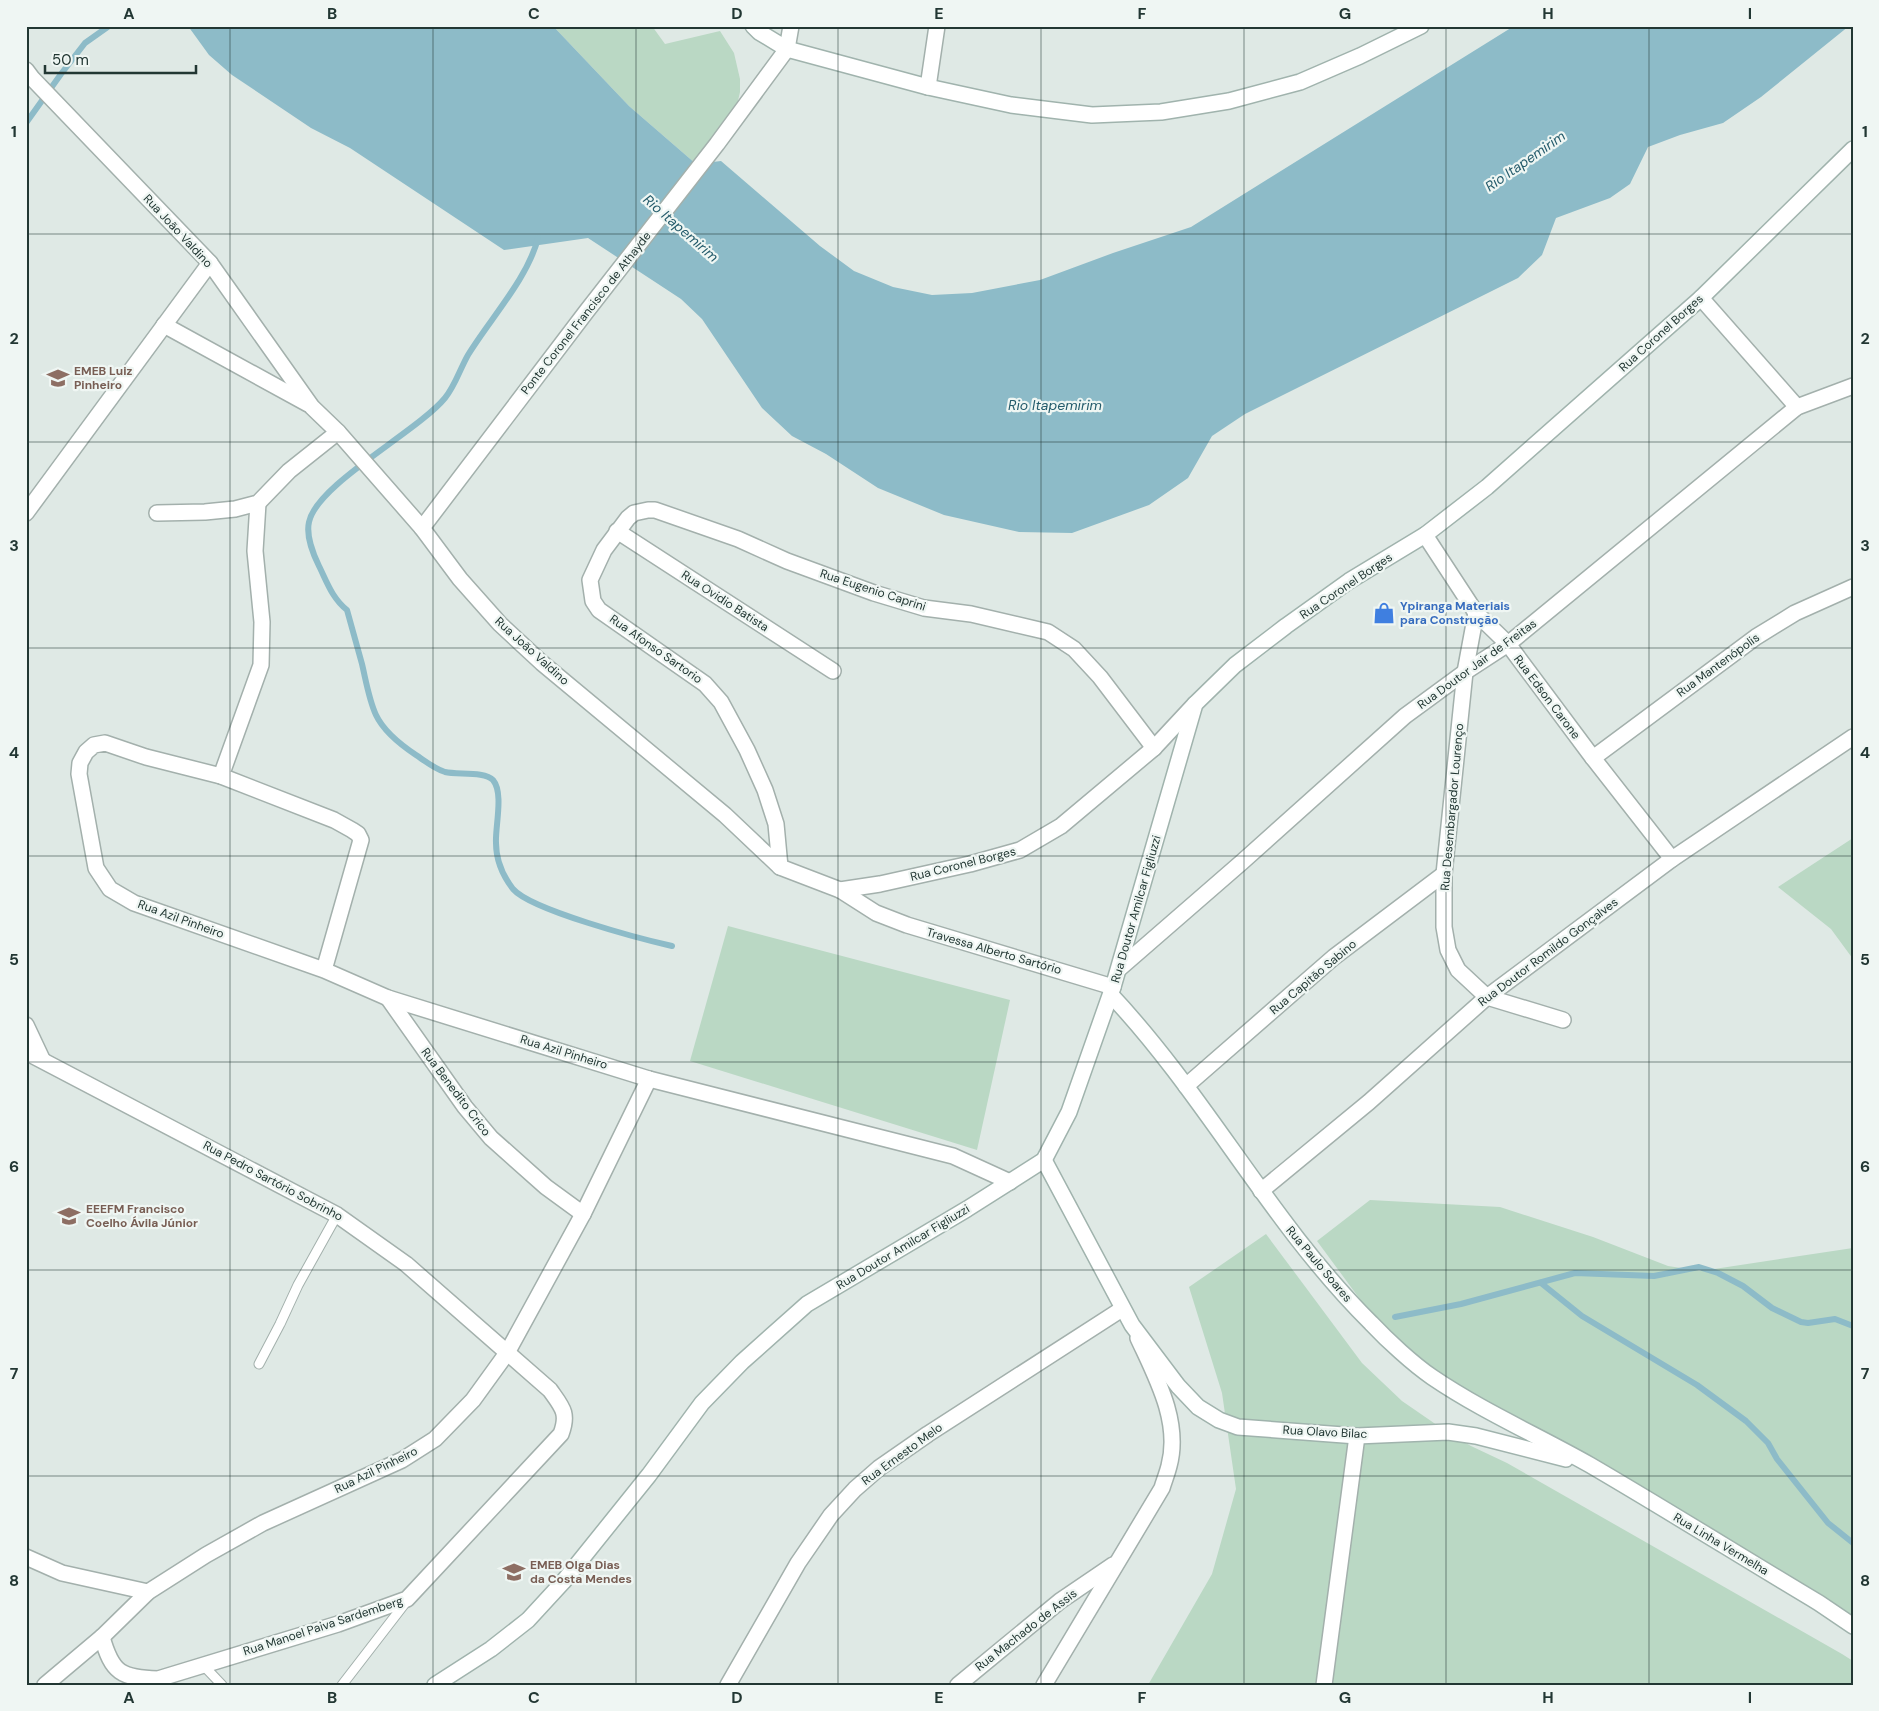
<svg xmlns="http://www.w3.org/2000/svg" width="1879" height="1711" viewBox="0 0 1879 1711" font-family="'DM Sans',sans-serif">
	<rect width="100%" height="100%" fill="#dfe9e5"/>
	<g fill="#bad8c4">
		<path d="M553,26H652L665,44L720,31L734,53L740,79V92L737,105L696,164L629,106Z"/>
		<path d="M1853,838V959L1831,929L1778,887Z"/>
		<path d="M728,926L1010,1000L977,1150L690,1061Z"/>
		<path d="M1370,1200L1500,1207L1593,1237L1668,1266L1701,1271L1853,1248V1618L1523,1430L1390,1340L1317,1241Z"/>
		<path d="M1266,1234L1362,1363L1402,1401L1447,1432L1471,1446L1507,1463L1842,1654L1853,1661V1685H1148L1212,1574L1236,1489L1222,1393L1189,1287Z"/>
	</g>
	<path fill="#8dbbc8" d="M188,26H553L629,106L696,164L721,161L820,246L854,271L893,287L932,295L972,293L1040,280L1113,253L1191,227L1514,26H1849L1761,97L1723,123L1680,135L1648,147L1630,184L1610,198L1556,218L1542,255L1518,278L1245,414L1212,436L1188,478L1149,505L1072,533L1019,532L944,515L878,488L826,454L792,436L762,408L702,319L681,299L588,238L504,250L350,148L311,128L232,75L209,55Z"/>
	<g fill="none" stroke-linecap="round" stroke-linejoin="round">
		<g stroke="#8dbbc8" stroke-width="6">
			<path d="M26,123L61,74L85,43L109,26"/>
			<path d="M538,238C528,278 490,319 468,355C460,369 455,386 445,398C417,432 317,484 309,522C306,535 313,554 319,566C327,582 332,598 347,610C352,628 357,646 362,664C366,681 369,700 376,715C384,732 401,745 416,755C425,761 435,769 445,772C457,775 485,771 493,780C504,793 495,827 496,843C496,859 503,876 513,889C531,910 641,939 672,946"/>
			<path d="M1541,1283L1582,1316L1697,1385L1746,1421L1768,1443L1777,1459L1828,1523L1853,1543"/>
			<path d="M1395,1317L1461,1304L1575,1273L1654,1276L1699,1267L1718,1273L1743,1286L1772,1308L1801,1322L1808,1323L1835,1319L1853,1326"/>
		</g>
		<g stroke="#a3b0ac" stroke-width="11">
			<g id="lane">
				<path d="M259,1364L280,1324L298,1285L337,1215"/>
				<path d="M203,1665L222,1685"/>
				<path d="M342,1685L406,1602"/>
			</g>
		</g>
		<g stroke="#a3b0ac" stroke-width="18">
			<g id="street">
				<path d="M26,70L32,78L210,263L312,407L338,432L422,528L460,579L500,624L542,663L725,815L780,867L840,890L880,884L970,864L1020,850L1061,826L1154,748L1195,704"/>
				<path d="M928,87L937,26"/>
				<path d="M1701,298L1797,407"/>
				<path d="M164,325L308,404"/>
				<path d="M26,513L210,263"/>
				<path d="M157,513L205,512L235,509L258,503L289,471L338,432"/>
				<path d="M422,528L586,312L717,144L787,49L791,26"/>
				<path d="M617,531L833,671"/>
				<path d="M1425,535L1476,613L1508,644L1593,758L1672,859"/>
				<path d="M1476,613L1465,672L1444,874V927L1448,950L1458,970L1487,997L1563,1020"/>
				<path d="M1593,758L1756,637L1795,613L1853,587"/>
				<path d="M221,776L261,665L262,622L255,551L258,503"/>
				<path d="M780,867L776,824L765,790L747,750L721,702L705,684L599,610L593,601L590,580L604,550L628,518L634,513L648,510H655L738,539L787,561L874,593L924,608L971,614L1048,632L1074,649L1100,677L1154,748"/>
				<path d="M840,890L876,913L907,925L1113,987"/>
				<path d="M1120,968L1242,862L1405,716L1465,672L1508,644L1797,407L1853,386"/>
				<path d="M324,970L361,840L358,834L352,830L334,820L221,776L146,757L105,743L94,745L86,752L80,763L79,774L96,868L110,889L134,903L324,970L388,998L649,1079L953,1156L1010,1182"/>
				<path d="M388,998L465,1107L491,1138L546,1187L583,1214"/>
				<path d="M26,1025L42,1059"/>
				<path d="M26,1052L337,1215L406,1264L550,1390C562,1407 569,1413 561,1434L407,1599L338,1624L158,1679C121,1678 112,1673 102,1637"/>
				<path d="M1186,1086L1334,957L1444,874"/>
				<path d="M1261,1191L1369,1102L1487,997L1672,859L1853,737"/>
				<path d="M26,1557L62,1573L148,1592"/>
				<path d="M45,1685L102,1637L148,1592L206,1555L263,1523L402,1460L435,1439L473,1400L507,1353L583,1214L649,1079"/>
				<path d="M728,1685L798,1563L831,1515L855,1489L879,1468L928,1434L1122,1309"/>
				<path d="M958,1685L1060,1601L1113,1565"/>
				<path d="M1044,1685L1162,1488C1164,1481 1167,1474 1169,1466C1181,1422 1156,1377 1138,1338"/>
				<path d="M1324,1685L1357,1436"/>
			</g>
		</g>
		<g stroke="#a0b3ad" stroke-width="18">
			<g id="secondary">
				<path d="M753,26L759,32L787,49L928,87L1011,105L1092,115L1161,112L1229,101L1300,82L1360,56L1421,26"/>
				<path d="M1111,995C1207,1097 1271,1224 1371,1323C1387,1340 1413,1364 1432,1377C1482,1411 1537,1435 1590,1465C1667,1510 1742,1557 1819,1603L1853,1626"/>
				<path d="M1044,1160L1132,1325L1178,1386L1198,1407L1219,1420L1238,1427L1357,1436L1448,1432L1476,1436L1566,1459"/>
				<path d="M435,1685L491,1649L528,1620L563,1582L649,1475L702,1403L742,1362L807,1304L967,1209L1044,1160L1069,1112L1113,987L1195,704L1235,665L1286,626L1349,581L1425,535L1487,487L1701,298L1853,149"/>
			</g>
		</g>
		<use href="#lane" stroke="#fff" stroke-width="9"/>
		<use href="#street" stroke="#fff" stroke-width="15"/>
		<use href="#secondary" stroke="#fff" stroke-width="15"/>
	</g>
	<path fill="none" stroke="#223733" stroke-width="1" stroke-opacity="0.55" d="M230,26V1685M433,26V1685M636,26V1685M838,26V1685M1041,26V1685M1244,26V1685M1446,26V1685M1649,26V1685M26,234H1853M26,442H1853M26,648H1853M26,856H1853M26,1062H1853M26,1270H1853M26,1476H1853"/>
	<defs>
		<g id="school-bare" transform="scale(1.725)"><path d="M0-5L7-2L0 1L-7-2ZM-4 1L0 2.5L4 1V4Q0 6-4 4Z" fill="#8d6e63" stroke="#eff6f3" stroke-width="2.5" paint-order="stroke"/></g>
		<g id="shop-bare" transform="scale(1.725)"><path d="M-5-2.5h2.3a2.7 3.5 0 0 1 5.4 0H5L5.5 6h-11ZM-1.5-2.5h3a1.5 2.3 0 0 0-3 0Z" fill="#3f7fe0" stroke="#eff6f3" stroke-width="2.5" paint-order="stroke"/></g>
	</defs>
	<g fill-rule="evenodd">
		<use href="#school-bare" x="58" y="378"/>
		<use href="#shop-bare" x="1384" y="613"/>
		<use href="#school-bare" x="69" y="1216"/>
		<use href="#school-bare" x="514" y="1572"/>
	</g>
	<g text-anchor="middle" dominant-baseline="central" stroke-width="4.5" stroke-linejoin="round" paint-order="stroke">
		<g font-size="12" fill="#223733" stroke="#eff6f3">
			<text transform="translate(178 231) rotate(47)">Rua João Valdino</text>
			<text transform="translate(586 313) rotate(-52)">Ponte Coronel Francisco de Athayde</text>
			<text transform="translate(1661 333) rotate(-42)">Rua Coronel Borges</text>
			<text transform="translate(1346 586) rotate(-34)">Rua Coronel Borges</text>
			<text transform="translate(873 590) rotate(18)">Rua Eugenio Caprini</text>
			<text transform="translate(725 601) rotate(33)">Rua Ovidio Batista</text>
			<text transform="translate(656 649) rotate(35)">Rua Afonso Sartorio</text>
			<text transform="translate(532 651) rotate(42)">Rua João Valdino</text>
			<text transform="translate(1477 664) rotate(-36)">Rua Doutor Jair de Freitas</text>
			<text transform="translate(1718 665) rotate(-36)">Rua Mantenópolis</text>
			<text transform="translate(1547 697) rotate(53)">Rua Edson Carone</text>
			<text transform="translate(1452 807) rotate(-85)">Rua Desembargador Lourenço</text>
			<text transform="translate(963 864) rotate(-14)">Rua Coronel Borges</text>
			<text transform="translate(1136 909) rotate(-74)">Rua Doutor Amilcar Figliuzzi</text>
			<text transform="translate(181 919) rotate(20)">Rua Azil Pinheiro</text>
			<text transform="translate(994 951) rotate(16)">Travessa Alberto Sartório</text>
			<text transform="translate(1548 952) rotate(-37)">Rua Doutor Romildo Gonçalves</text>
			<text transform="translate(1313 977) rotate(-40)">Rua Capitão Sabino</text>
			<text transform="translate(564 1052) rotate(17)">Rua Azil Pinheiro</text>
			<text transform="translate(456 1092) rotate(53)">Rua Benedito Crico</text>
			<text transform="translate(273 1181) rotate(28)">Rua Pedro Sartório Sobrinho</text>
			<text transform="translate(903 1247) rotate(-31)">Rua Doutor Amilcar Figliuzzi</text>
			<text transform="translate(1319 1264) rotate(50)">Rua Paulo Soares</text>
			<text transform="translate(1325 1432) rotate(3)">Rua Olavo Bilac</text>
			<text transform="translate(902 1454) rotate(-36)">Rua Ernesto Melo</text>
			<text transform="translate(376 1470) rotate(-26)">Rua Azil Pinheiro</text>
			<text transform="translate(1721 1544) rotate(31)">Rua Linha Vermelha</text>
			<text transform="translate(323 1626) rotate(-18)">Rua Manoel Paiva Sardemberg</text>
			<text transform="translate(1026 1630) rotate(-38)">Rua Machado de Assis</text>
		</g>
		<g font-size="12" font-weight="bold" fill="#785e54" stroke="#eff6f3" text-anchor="start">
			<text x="74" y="371">EMEB Luiz<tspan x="74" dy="14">Pinheiro</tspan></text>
			<text x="86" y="1209">EEEFM Francisco<tspan x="86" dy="14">Coelho Ávila Júnior</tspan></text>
			<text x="530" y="1565">EMEB Olga Dias<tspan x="530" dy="14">da Costa Mendes</tspan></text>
		</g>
		<g font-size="12" font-weight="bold" fill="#366cbe" stroke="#eff6f3" text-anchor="start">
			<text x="1400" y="606">Ypiranga Materiais<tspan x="1400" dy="14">para Construção</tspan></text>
		</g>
		<g font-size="14" font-style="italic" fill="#245b6b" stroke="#eff6f3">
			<text transform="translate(1525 161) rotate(-35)">Rio Itapemirim</text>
			<text transform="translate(681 228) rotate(41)">Rio Itapemirim</text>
			<text x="1055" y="405">Rio Itapemirim</text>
		</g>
	</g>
	<rect width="1879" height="1711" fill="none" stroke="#eff6f3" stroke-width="55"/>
	<path d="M45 65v8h151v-8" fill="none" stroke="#223733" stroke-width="2.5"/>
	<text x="52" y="65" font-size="15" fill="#223733" stroke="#eff6f3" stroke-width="4" paint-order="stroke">50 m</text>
	<rect x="28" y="28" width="1824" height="1656" fill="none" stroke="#223733" stroke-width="2"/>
	<g font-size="16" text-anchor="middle" font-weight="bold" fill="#223733">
		<text x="129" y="19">A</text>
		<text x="332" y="19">B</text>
		<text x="534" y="19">C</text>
		<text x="737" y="19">D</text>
		<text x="939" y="19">E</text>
		<text x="1142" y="19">F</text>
		<text x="1345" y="19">G</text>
		<text x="1548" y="19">H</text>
		<text x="1750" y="19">I</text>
		<text x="14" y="137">1</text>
		<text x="1865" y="137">1</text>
		<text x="14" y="344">2</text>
		<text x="1865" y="344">2</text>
		<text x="14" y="551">3</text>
		<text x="1865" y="551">3</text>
		<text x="14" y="758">4</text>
		<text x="1865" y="758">4</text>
		<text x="14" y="965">5</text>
		<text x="1865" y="965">5</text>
		<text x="14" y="1172">6</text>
		<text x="1865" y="1172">6</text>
		<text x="14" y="1379">7</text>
		<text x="1865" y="1379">7</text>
		<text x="14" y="1586">8</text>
		<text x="1865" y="1586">8</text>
		<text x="129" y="1703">A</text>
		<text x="332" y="1703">B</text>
		<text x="534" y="1703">C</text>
		<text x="737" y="1703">D</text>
		<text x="939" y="1703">E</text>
		<text x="1142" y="1703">F</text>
		<text x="1345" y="1703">G</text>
		<text x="1548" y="1703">H</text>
		<text x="1750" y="1703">I</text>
	</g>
</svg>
